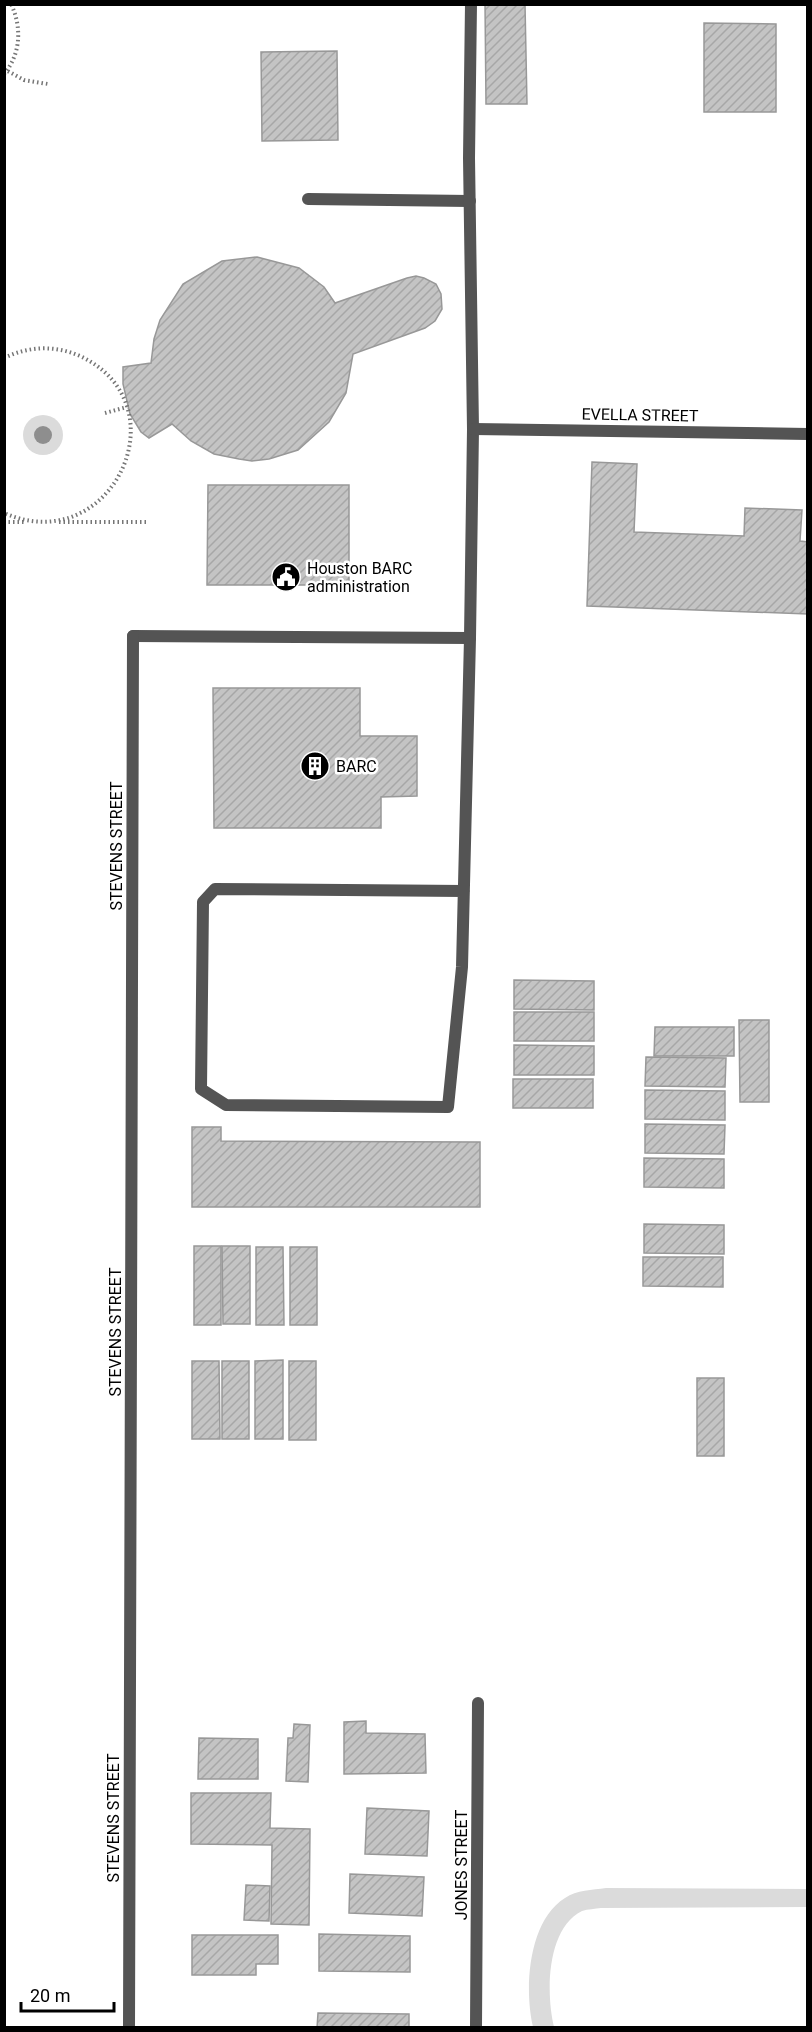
<svg xmlns="http://www.w3.org/2000/svg" width="812" height="2032" viewBox="0 0 812 2032" font-family="Roboto,sans-serif">
	<defs>
		<pattern id="building-hatch" width="6" height="6" patternUnits="userSpaceOnUse" patternTransform="scale(1.5)"><rect width="6" height="6" fill="#c4c4c4"/><path d="M-1 1l2-2M0 6l6-6M5 7l2-2" fill="none" stroke="#a7a7a7"/></pattern>
	</defs>
	<rect width="100%" height="100%" fill="#fff"/>
	<g fill="#dbdbdb">
		<circle cx="43" cy="435" r="20"/>
		<path d="M606,1888L807,1889V1907L601,1908C595,1909 588,1909 582,1911C546,1929 546,1994 554,2027H533C524,1989 528,1921 565,1898C577,1890 592,1890 606,1888Z"/>
	</g>
	<g fill="url(#building-hatch)" stroke="#989898" stroke-width="1.5">
		<path d="M485,4H525L527,104H486Z"/>
		<path d="M704,23L776,24V112H704Z"/>
		<path d="M337,51L338,140L262,141L261,52Z"/>
		<path d="M257,257L299,268L324,287L335,303L407,278L416,276L424,278L436,284L441,294L442,309L435,321L425,328L353,354L346,393L329,422L298,450L269,459L252,461L239,459L214,454L191,441L172,424L149,438L141,432L130,414L123,384V367L151,363L154,339L160,320L183,284L222,261Z"/>
		<path d="M592,462L637,464L634,532L744,536L745,508L802,510L800,541L808,542V614L587,606Z"/>
		<path d="M208,485H349V585H207Z"/>
		<path d="M213,688H360V736H417V796L381,797V828H214Z"/>
		<path d="M514,980L594,981V1010L514,1009Z"/>
		<rect x="514" y="1012" width="80" height="29"/>
		<path d="M739,1020H769V1102H740Z"/>
		<path d="M655,1027H734V1056H654Z"/>
		<path d="M514,1045L594,1046V1075H514Z"/>
		<path d="M646,1057L726,1058L725,1087L645,1086Z"/>
		<rect x="513" y="1079" width="80" height="29"/>
		<path d="M645,1090L725,1091V1120L645,1119Z"/>
		<path d="M645,1124L725,1125L724,1154L645,1153Z"/>
		<path d="M192,1127H221V1141L480,1142V1207H192Z"/>
		<path d="M644,1158L724,1159V1188L644,1187Z"/>
		<path d="M644,1224L724,1225V1254L644,1253Z"/>
		<rect x="194" y="1246" width="27" height="79"/>
		<path d="M222,1246H250V1324H223Z"/>
		<path d="M256,1247H283L284,1325H256Z"/>
		<rect x="290" y="1247" width="27" height="78"/>
		<path d="M643,1257H723V1287L643,1286Z"/>
		<path d="M283,1360V1439H255V1361Z"/>
		<path d="M192,1361H219L220,1439H192Z"/>
		<rect x="222" y="1361" width="27" height="78"/>
		<rect x="289" y="1361" width="27" height="79"/>
		<rect x="697" y="1378" width="27" height="78"/>
		<path d="M366,1721V1733L425,1734L426,1773L344,1774V1722Z"/>
		<path d="M294,1724L310,1725L308,1782L286,1781L288,1738H293Z"/>
		<path d="M199,1738L258,1739V1779H198Z"/>
		<path d="M191,1793H271L270,1828L310,1829L309,1925L271,1924L272,1845L191,1844Z"/>
		<path d="M367,1808L429,1811L427,1856L365,1854Z"/>
		<path d="M350,1874L424,1877L422,1916L349,1913Z"/>
		<path d="M246,1885L270,1886L269,1921L244,1920Z"/>
		<path d="M319,1934L410,1936V1972L319,1971Z"/>
		<path d="M192,1935H278V1964H256V1975H192Z"/>
		<path d="M318,2013L409,2014V2028H317Z"/>
	</g>
	<g fill="none" stroke-linecap="round" stroke-linejoin="round">
		<g stroke="#767676" stroke-width="4" stroke-dasharray="1.5 3" stroke-linecap="butt">
			<path d="M4,69L24,80L48,84"/>
			<path d="M4,74C21,54 22,27 11,4"/>
			<path d="M4,358C29,346 55,345 80,356C185,405 111,560 4,513"/>
			<path d="M105,413L127,407"/>
			<path d="M4,522H25"/>
			<path d="M59,522H146"/>
		</g>
		<g stroke="#545454" stroke-width="12">
			<path d="M308,199L470,201"/>
			<path d="M133,636L470,638"/>
			<path d="M464,891L215,889L203,902L201,1089L226,1105L448,1107L462,967L470,638L473,429L469,158L471,4"/>
		</g>
		<g stroke="#545454" stroke-width="12">
			<path d="M473,429L808,434"/>
			<path d="M129,2028L133,636"/>
			<path d="M476,2028L478,1703"/>
		</g>
	</g>
	<circle fill="#8e8e8e" cx="43" cy="435" r="9"/>
	<defs>
		<g id="civic-disc" transform="scale(1.5)"><circle r="9.5" fill="#000" stroke="#fff"/><path d="M-.6-6.5H3V-4.5H.6V-3L4-1V1h2V6H-6V1h2V-1L-.6-3ZM-1.2 2.5V6h2.4V2.5Z" fill="#fff"/></g>
		<g id="building-disc" transform="scale(1.5)"><circle r="9.5" fill="#000" stroke="#fff"/><path d="M-4-6H4V6H1V3H-1V6H-4ZM-2.5-4.3h1.7v1.8h-1.7ZM.8-4.3h1.7v1.8H.8ZM-2.5-1h1.7V.8h-1.7ZM.8-1h1.7V.8H.8Z" fill="#fff"/></g>
	</defs>
	<g fill-rule="evenodd">
		<use href="#civic-disc" x="286" y="577"/>
		<use href="#building-disc" x="315" y="766"/>
	</g>
	<g text-anchor="middle" dominant-baseline="central" stroke-width="5" stroke-linejoin="round" paint-order="stroke">
		<g font-size="16" fill="#000" stroke="#fff">
			<text transform="translate(640 415) rotate(1)">EVELLA STREET</text>
			<text transform="translate(116 846) rotate(-90)">STEVENS STREET</text>
			<text transform="translate(115 1332) rotate(-90)">STEVENS STREET</text>
			<text transform="translate(113 1818) rotate(-90)">STEVENS STREET</text>
			<text transform="translate(461 1865) rotate(-90)">JONES STREET</text>
		</g>
		<g font-size="16" fill="#000" stroke="#fff" text-anchor="start">
			<text x="307" y="568">Houston BARC<tspan x="307" dy="18">administration</tspan></text>
			<text x="336" y="766">BARC</text>
		</g>
	</g>
	<rect width="812" height="2032" fill="none" stroke="#000000" stroke-width="12"/>
	<path d="M21 2002v9h93v-9" fill="none" stroke="#000000" stroke-width="3"/>
	<text x="30" y="2002" font-size="18" fill="#000000" stroke="#ffffff" stroke-width="4.5" paint-order="stroke">20 m</text>
</svg>
